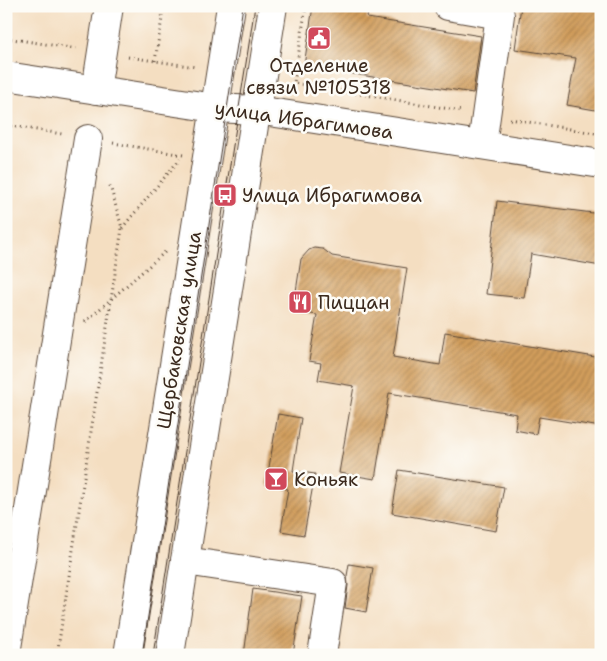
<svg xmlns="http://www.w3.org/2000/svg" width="607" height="661" viewBox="0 0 607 661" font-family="'Shantell Sans',sans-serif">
	<defs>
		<pattern id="building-hatch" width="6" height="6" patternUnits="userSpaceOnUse" patternTransform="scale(1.25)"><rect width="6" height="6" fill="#d19d5c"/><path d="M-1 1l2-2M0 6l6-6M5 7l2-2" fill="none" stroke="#ab804b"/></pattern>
	</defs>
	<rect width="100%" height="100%" fill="#fdfcf7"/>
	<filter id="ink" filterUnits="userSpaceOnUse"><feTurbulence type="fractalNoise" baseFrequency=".02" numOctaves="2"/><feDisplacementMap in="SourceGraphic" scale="10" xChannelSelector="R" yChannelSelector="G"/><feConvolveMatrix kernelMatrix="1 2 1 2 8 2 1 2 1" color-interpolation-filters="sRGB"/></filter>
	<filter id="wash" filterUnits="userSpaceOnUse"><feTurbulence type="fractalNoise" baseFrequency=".0096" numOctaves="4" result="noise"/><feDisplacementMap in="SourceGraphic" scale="20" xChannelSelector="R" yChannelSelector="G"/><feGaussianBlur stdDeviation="1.12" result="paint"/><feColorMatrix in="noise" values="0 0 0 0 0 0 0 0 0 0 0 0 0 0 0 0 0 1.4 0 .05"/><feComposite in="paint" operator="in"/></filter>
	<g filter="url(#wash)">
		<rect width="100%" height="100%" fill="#f4dec1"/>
		<g id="blocks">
			<g fill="url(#building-hatch)">
				<path d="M313,6H369L367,18L481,36L473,93L304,66Z"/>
				<path d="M521,6H572L601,11V111L567,105L576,58L515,49Z"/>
				<path d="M497,201L601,214V266L531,254L524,298L486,294Z"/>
				<path d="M314,248L323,249L332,256L407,268L393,357L440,365L445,332L601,358V427L539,417L536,434L515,430L517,414L389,393L375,479L339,473L354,386L318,380L321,363L309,361L317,315L293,311L301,259L309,250Z"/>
				<path d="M278,414L301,418L293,471L315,474L304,535L281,531L288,489L266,485Z"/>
				<path d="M399,470L504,487L496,531L392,513Z"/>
				<path d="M349,564L373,568L366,612L345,608L348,585L347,576Z"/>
				<path d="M253,589L302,596L293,655H244Z"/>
			</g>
		</g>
	</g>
	<g filter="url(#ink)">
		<use href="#blocks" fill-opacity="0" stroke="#574536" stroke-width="1"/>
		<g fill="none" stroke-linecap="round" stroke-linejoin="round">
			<g stroke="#574536" stroke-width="30">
				<g id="minor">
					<path d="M448,6L500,15L482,145"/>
					<path d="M6,76L215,108L256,110L289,115L601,164"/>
					<path d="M96,90L109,6"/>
					<path d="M185,561L333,583L322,655"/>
					<path d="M6,654L88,139"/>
				</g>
			</g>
			<g stroke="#574536" stroke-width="30">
				<g id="major">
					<path d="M128,655L231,6"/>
					<path d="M170,655L273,6"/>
				</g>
			</g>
			<g stroke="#574536" stroke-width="3" stroke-dasharray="1 4" stroke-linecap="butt">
				<path d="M306,6L294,83L462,111"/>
				<path d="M6,38L77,49"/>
				<path d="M128,57L196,67"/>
				<path d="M155,61L164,6"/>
				<path d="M510,119L601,134"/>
				<path d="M6,125L62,134"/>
				<path d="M113,143L183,155"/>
				<path d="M122,228L180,159"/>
				<path d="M85,322L165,252"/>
				<path d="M57,655L122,228L109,182"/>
			</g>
			<use href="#minor" stroke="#fff" stroke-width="28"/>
			<use href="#major" stroke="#fff" stroke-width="28"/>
			<g stroke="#3b2a1e" stroke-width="1">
				<path d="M142,655L243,6"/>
				<path d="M153,655L255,6"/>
			</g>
		</g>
	</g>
	<defs>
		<g id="civic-square" transform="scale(1.25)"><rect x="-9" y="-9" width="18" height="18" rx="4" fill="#d1495b" stroke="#fdfcf7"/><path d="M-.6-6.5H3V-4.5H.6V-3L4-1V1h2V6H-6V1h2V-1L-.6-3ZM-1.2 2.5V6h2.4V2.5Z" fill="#fff"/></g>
		<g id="bus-square" transform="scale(1.25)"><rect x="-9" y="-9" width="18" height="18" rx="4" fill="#d1495b" stroke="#fdfcf7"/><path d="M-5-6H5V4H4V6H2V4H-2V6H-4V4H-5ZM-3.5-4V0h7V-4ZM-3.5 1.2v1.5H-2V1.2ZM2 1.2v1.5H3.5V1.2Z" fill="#fff"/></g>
		<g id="restaurant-square" transform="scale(1.25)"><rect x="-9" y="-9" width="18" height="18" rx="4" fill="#d1495b" stroke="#fdfcf7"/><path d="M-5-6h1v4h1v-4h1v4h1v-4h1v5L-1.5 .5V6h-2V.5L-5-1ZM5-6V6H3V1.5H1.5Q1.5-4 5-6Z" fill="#fff"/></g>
		<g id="bar-square" transform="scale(1.25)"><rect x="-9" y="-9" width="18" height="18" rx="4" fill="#d1495b" stroke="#fdfcf7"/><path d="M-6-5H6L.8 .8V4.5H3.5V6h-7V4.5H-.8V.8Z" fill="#fff"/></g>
	</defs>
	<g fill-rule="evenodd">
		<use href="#civic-square" x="319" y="38"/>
		<use href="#bus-square" x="225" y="195"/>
		<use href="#restaurant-square" x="300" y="302"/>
		<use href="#bar-square" x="276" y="479"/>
	</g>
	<g text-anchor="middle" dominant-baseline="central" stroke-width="5" stroke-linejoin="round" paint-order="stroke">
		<g font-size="19" fill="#3b2a1e" stroke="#fdfcf7" text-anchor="start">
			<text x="319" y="65" text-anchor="middle">Отделение<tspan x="319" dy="22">связи №105318</tspan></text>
			<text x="242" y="195">Улица Ибрагимова</text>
			<text x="318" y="302">Пиццан</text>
			<text x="294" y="479">Коньяк</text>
		</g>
		<g font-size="19" fill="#3b2a1e" stroke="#fdfcf7">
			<text transform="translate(304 120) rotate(8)">улица Ибрагимова</text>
			<text transform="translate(179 330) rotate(-81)">Щербаковская улица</text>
		</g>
	</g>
	<rect width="607" height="661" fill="none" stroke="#fdfcf7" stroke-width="25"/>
</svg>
